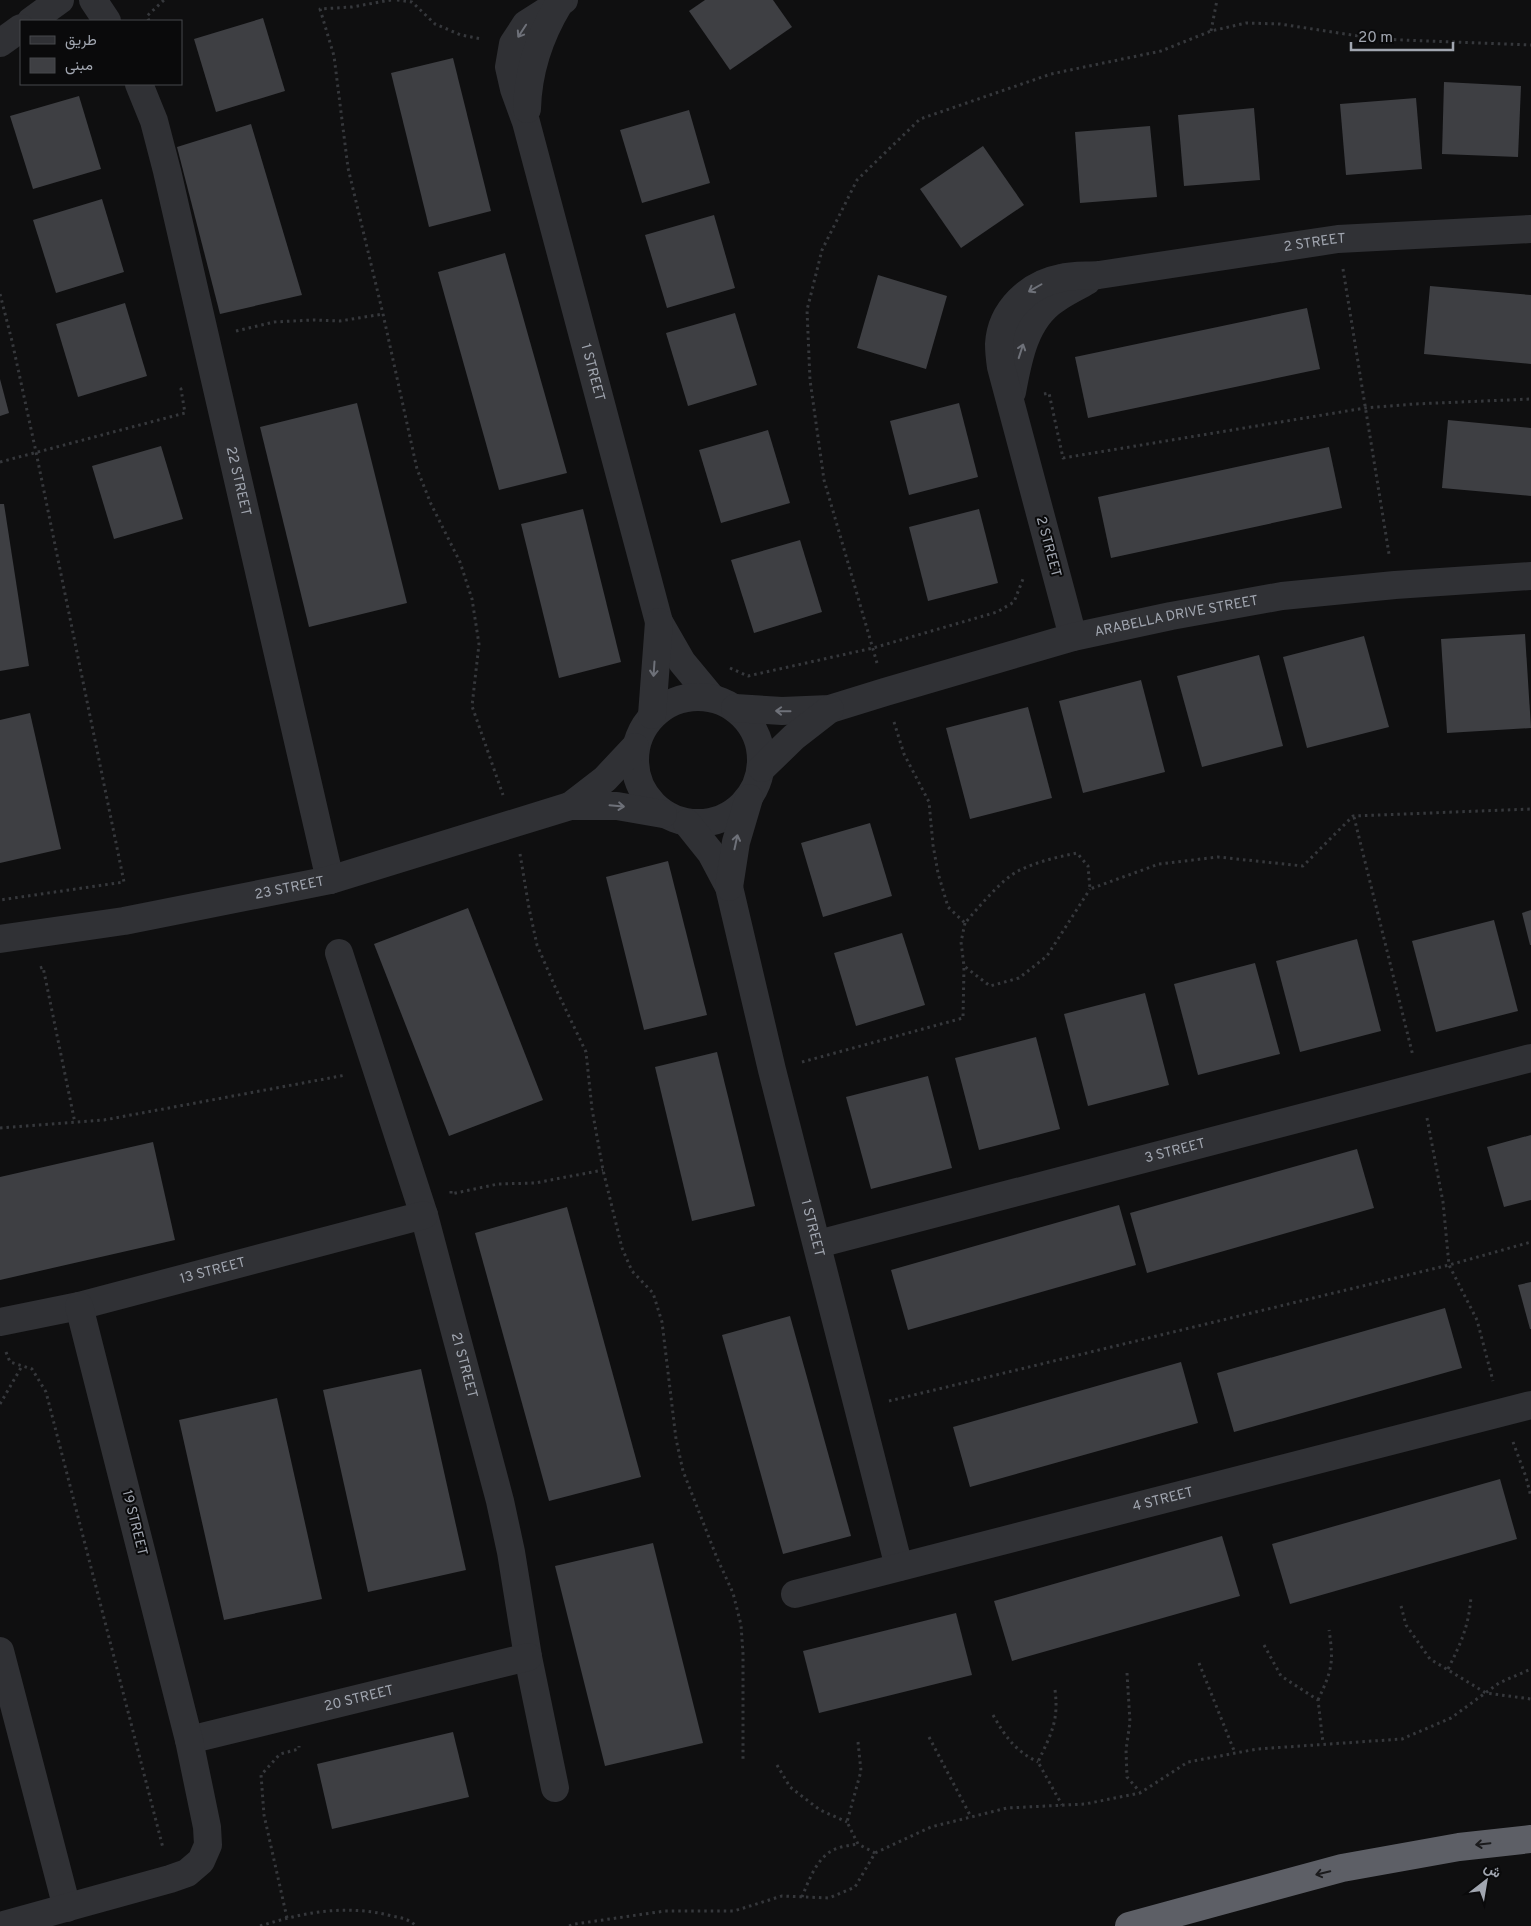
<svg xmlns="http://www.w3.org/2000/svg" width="1531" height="1926" viewBox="0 0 1531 1926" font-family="Overpass,Vazirmatn,sans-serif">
	<rect width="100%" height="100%" fill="#0f0f10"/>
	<g fill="#3e3f43">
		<path d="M705,0H773L792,27L730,70L689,11Z"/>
		<path d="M263,18L285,91L216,112L194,39Z"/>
		<path d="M453,58L491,211L429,227L391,73Z"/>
		<path d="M1444,82L1521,86L1518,157L1442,154Z"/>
		<path d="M79,96L101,169L33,189L10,116Z"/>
		<path d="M1416,98L1422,169L1346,175L1340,104Z"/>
		<path d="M1254,108L1260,180L1184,186L1178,115Z"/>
		<path d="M689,110L710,183L642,203L620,130Z"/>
		<path d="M251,124L302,295L220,314L177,147Z"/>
		<path d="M1150,126L1157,197L1080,203L1075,132Z"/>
		<path d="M983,146L1024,205L961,248L920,189Z"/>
		<path d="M102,199L124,272L56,293L33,220Z"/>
		<path d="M714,215L735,288L667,308L645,235Z"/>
		<path d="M505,253L567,473L499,490L438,272Z"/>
		<path d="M878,275L947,296L926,369L857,348Z"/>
		<path d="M1430,286L1531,295V364L1424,354Z"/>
		<path d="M125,303L147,376L78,397L56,324Z"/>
		<path d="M1307,308L1320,369L1088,418L1075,357Z"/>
		<path d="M735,313L757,385L688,406L666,333Z"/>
		<path d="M0,379L9,413L0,416Z"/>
		<path d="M357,403L407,603L309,627L260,427Z"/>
		<path d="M959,403L978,477L909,495L890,421Z"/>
		<path d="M1448,420L1531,428V496L1442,488Z"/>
		<path d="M768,430L790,503L721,523L699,450Z"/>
		<path d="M161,446L183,519L114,539L92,466Z"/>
		<path d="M1329,447L1342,508L1111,558L1098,497Z"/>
		<path d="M0,504H4L29,666L0,671Z"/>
		<path d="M583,509L621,662L559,678L521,524Z"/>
		<path d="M979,509L998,583L928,601L909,527Z"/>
		<path d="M800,540L822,612L754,633L731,560Z"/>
		<path d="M1525,634L1531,728L1447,733L1441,639Z"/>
		<path d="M1364,636L1389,727L1307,748L1283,657Z"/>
		<path d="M1259,655L1283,746L1202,767L1177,676Z"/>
		<path d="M1141,680L1165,772L1083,793L1059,701Z"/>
		<path d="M1028,707L1052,798L970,819L946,728Z"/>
		<path d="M30,713L61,849L0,863V720Z"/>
		<path d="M870,823L892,896L823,917L801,843Z"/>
		<path d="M668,861L707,1015L644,1030L606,877Z"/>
		<path d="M468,908L543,1100L449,1136L374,944Z"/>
		<path d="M1531,910V945H1530L1522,913Z"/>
		<path d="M1494,920L1518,1011L1436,1032L1412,941Z"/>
		<path d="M902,933L925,1005L856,1026L834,953Z"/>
		<path d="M1357,939L1381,1031L1300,1052L1276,961Z"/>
		<path d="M1255,963L1280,1054L1198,1075L1174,984Z"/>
		<path d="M1145,993L1169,1085L1088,1106L1064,1014Z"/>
		<path d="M1036,1037L1060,1129L979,1150L955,1058Z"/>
		<path d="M717,1052L755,1206L692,1221L655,1067Z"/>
		<path d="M928,1076L952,1168L871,1189L846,1097Z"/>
		<path d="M1531,1135V1200L1504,1207L1487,1147Z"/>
		<path d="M153,1142L175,1240L0,1280V1177Z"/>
		<path d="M1357,1149L1374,1208L1147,1273L1130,1213Z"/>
		<path d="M1119,1205L1136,1265L908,1330L891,1270Z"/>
		<path d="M567,1207L641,1477L549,1501L475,1233Z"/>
		<path d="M1531,1282V1329H1530L1518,1285Z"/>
		<path d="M1445,1308L1462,1368L1234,1432L1217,1373Z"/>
		<path d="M790,1316L851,1536L783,1554L722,1335Z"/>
		<path d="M1181,1362L1198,1423L970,1487L953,1427Z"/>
		<path d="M421,1369L466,1570L368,1592L323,1390Z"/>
		<path d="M277,1398L322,1599L224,1620L179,1420Z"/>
		<path d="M1500,1479L1517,1539L1290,1604L1272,1544Z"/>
		<path d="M1222,1536L1240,1596L1012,1661L994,1601Z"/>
		<path d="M653,1543L703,1743L605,1766L555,1566Z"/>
		<path d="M956,1613L972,1675L819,1713L803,1651Z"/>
		<path d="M453,1732L469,1797L332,1829L317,1764Z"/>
	</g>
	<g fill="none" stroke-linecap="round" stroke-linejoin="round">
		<g stroke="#36383c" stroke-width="3" stroke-dasharray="2.5 4" stroke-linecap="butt">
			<path d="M391,0L352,7L320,9L334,56L348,168L383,314L417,469L431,504L460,562L472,599L479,644L472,706L503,795"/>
			<path d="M397,0L412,2L435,24L461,35L482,39"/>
			<path d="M149,21L147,16L164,0"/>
			<path d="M1211,31L1217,0"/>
			<path d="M1343,269L1389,554"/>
			<path d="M0,294L12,341L36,452L124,882L0,900"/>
			<path d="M236,331L274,322L313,320L340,321L383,314"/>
			<path d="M1044,394L1049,393L1063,458L1365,408L1414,404L1531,399"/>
			<path d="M0,462L185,413L181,389L186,388"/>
			<path d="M877,663L824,480L810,380L807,310L822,250L857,180L920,119L1051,74L1161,51L1211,31L1246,23L1280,24L1378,39L1531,45"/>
			<path d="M730,668L748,676L873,648L997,612L1014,602L1023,579"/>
			<path d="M894,722L904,754L929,802L933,845L938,873L948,907L965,923C977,909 1002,879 1018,871C1036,862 1057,857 1077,853L1088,866L1090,889L1159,864L1218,857L1303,866L1353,816L1531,809"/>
			<path d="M1354,817L1413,1056"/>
			<path d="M520,854L529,908L537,945L556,989L586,1052L592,1109L603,1170L622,1248L632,1271L653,1293L662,1322L676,1439L683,1471L717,1558L733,1593L741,1625L743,1654V1760"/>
			<path d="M965,923L961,942L964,966L990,986L1019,978L1047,956L1090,889"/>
			<path d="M40,968L43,967L75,1123"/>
			<path d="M802,1062L963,1018L964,966"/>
			<path d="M1427,1118L1443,1202L1449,1265L1477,1320L1493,1381"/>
			<path d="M0,1128L104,1120L346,1075"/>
			<path d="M451,1191V1194L498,1184L535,1183L603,1170"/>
			<path d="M6,1352L10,1362L32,1369L46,1392L163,1848"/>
			<path d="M889,1401L1449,1265L1531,1242"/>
			<path d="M0,1404L22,1366"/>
			<path d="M1513,1442L1526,1477L1531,1497"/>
			<path d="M1401,1606L1406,1625L1430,1659L1486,1693L1531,1699"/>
			<path d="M1264,1645L1281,1676L1318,1700L1323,1743"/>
			<path d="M1199,1663L1235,1753"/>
			<path d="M1448,1669C1461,1643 1469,1626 1471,1596"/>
			<path d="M1127,1673L1130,1722L1126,1750L1127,1777L1140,1792"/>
			<path d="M1055,1690C1059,1721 1051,1734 1038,1762L1062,1805"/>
			<path d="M1318,1700C1332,1670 1334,1663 1329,1630"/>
			<path d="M993,1715C1005,1736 1015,1751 1038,1762"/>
			<path d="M929,1737L971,1817"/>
			<path d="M858,1742L861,1771L847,1822L858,1844L875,1853"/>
			<path d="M777,1765L790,1787L820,1810L847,1822"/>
			<path d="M802,1897C809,1880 818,1854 838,1848C844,1846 851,1845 858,1844"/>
			<path d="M287,1918L264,1815L261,1775L280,1754L299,1749V1746"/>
			<path d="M260,1926C305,1912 346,1904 392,1916C402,1918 409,1919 416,1926"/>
			<path d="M569,1926L575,1924L665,1911H734L782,1896L829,1898L855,1887L875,1853L931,1827L1007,1808L1085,1804L1140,1793L1188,1762L1257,1749L1402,1739L1451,1718L1499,1683L1531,1669"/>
		</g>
		<g stroke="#303135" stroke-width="28">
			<path d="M93,0L107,21"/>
			<path id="s1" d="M564,0L526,24L513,44L509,67L514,89L526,122L659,622L682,662L711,697"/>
			<path d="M31,21L60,0"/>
			<path d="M0,43L21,28"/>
			<path id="s2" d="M139,84L154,121L167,171L330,880"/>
			<path d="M527,109C528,70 539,37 559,4"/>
			<path d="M1012,392C1018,359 1025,319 1056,299C1066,292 1077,287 1087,281"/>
			<path id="s3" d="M1073,637L1001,367C1000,360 999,352 999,344C1001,310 1029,284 1061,278C1073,275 1087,276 1099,275L1338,239L1531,229"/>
			<circle cx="698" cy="760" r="63"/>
			<path id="s4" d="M735,708L782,711L830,709L885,692L1073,637L1171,616L1282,596L1395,585L1531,576"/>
			<path d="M652,715L659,622"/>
			<path d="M762,768L794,737L830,709"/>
			<path d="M570,806L605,779L635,747"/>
			<path id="s5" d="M687,823L711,853L729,887L772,1070L899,1567"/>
			<path d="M729,887L736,842L749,798"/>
			<path id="s6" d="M0,939L124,921L330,880L570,806H617L663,814"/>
			<path id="s7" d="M339,953L424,1215L500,1501L511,1552L528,1657L555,1788"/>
			<path id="s8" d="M818,1244L1531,1058"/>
			<path id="s9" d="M0,1322L79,1306L424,1215"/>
			<path id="s10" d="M795,1594L1531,1405"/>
			<path d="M0,1651L67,1908"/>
			<path id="s11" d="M189,1740L528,1657"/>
			<path d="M0,1926L170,1879L187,1873L201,1861L208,1845L207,1827L189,1740L79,1306"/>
		</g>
		<path stroke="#5d5f66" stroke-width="28" d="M1129,1926L1342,1868L1459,1847L1531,1839"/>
	</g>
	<defs><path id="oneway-shaft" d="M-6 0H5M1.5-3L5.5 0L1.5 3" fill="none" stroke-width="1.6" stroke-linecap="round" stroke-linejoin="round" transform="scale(1.25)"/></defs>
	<g stroke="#6e7179">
		<use href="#oneway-shaft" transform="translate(522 31) rotate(123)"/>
		<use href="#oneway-shaft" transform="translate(1035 288) rotate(150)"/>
		<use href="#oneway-shaft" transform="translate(1021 351) rotate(-72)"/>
		<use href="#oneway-shaft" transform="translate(654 669) rotate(94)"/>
		<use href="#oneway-shaft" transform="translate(783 711) rotate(-179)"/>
		<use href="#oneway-shaft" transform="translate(617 806) rotate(5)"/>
		<use href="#oneway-shaft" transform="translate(736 842) rotate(-78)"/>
	</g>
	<g stroke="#1b1b1d">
		<use href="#oneway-shaft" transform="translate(1483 1844) rotate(174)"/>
		<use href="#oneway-shaft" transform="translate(1323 1873) rotate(166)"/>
	</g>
	<g text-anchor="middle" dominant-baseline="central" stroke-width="4" stroke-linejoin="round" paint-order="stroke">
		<g font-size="14" fill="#a1a6b0" stroke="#0a0a0b">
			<text stroke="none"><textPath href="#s3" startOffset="656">2 STREET</textPath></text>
			<text stroke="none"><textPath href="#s1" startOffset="409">1 STREET</textPath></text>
			<text stroke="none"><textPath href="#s2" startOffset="410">22 STREET</textPath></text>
			<text transform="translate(1048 547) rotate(75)">2 STREET</text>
			<text stroke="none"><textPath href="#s4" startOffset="454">ARABELLA DRIVE STREET</textPath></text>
			<text stroke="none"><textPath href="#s6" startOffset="294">23 STREET</textPath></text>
			<text stroke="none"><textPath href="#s8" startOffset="369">3 STREET</textPath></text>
			<text stroke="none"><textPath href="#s5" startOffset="428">1 STREET</textPath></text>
			<text stroke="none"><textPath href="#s9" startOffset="219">13 STREET</textPath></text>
			<text stroke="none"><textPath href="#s7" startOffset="431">21 STREET</textPath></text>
			<text stroke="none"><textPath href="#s10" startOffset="380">4 STREET</textPath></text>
			<text transform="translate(134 1523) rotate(76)">19 STREET</text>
			<text stroke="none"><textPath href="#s11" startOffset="175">20 STREET</textPath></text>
		</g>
	</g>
	<rect x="20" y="20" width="162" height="65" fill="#0a0a0b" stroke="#46484d"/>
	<rect x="30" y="36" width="25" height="8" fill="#303135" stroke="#46484d"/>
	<text x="65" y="45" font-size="15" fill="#a1a6b0">طريق</text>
	<rect x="30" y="58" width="25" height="15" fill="#3e3f43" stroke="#46484d"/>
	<text x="65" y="70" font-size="15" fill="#a1a6b0">مبنى</text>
	<g transform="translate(1486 1881) rotate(31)" stroke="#0a0a0b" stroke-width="4" paint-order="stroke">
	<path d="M0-4L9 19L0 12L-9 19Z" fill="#a1a6b0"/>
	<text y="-8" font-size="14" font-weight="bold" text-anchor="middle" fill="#a1a6b0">ش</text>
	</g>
	<path d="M1351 42v8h102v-8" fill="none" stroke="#a1a6b0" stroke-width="2.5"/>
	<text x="1358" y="42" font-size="15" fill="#a1a6b0" stroke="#0a0a0b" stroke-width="4" paint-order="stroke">20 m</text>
</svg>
